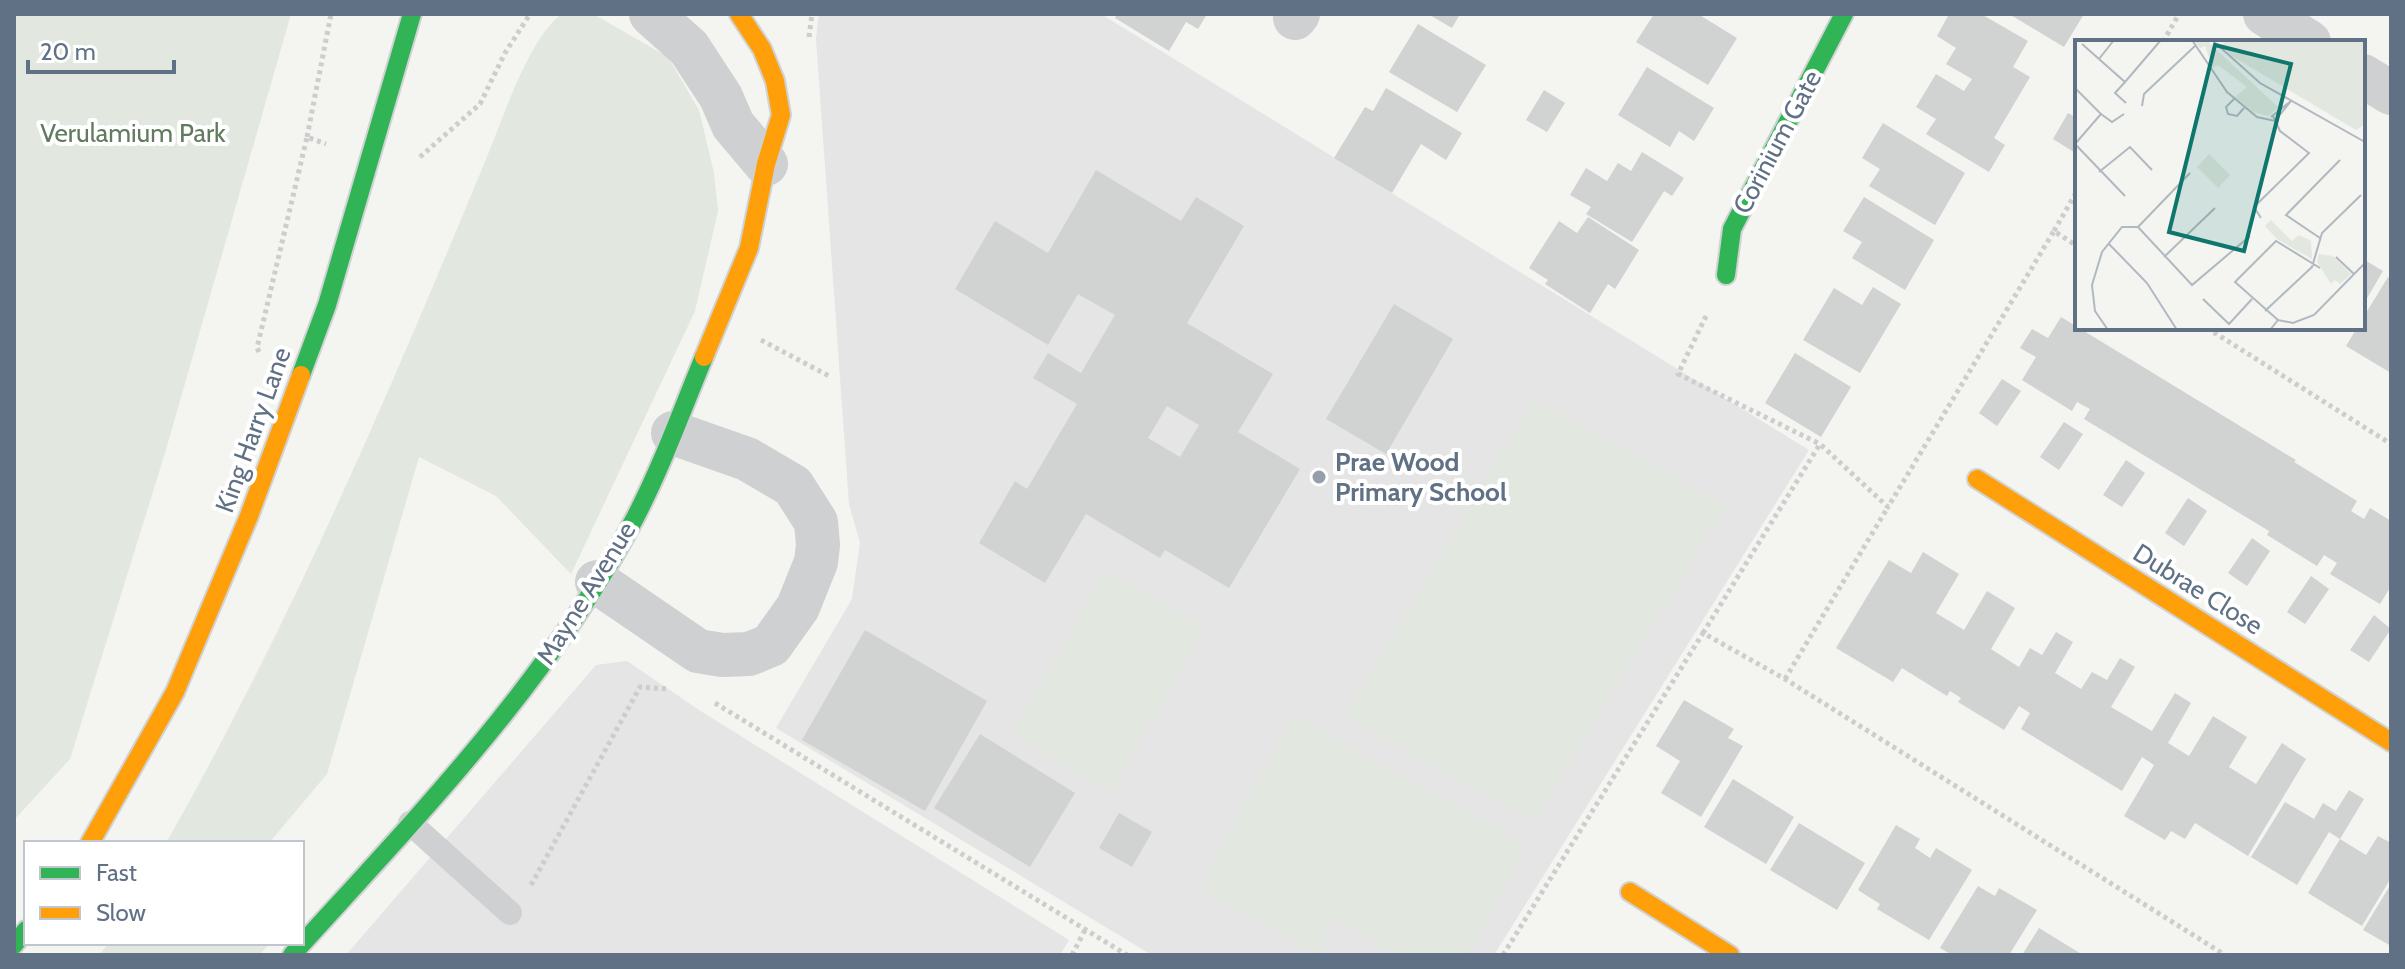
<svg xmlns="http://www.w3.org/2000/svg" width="2405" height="969" viewBox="0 0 2405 969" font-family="Cabin,sans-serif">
	<rect width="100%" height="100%" fill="#f4f4f1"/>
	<g fill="#e4e5e4">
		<path d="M819,14H1101L1809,450L1494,955H1152L776,728L852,599L860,543L849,504L816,39Z"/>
		<path d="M627,661L699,710L1069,940L1060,955H346L596,665Z"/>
	</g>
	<g fill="#e2e7df">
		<path d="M14,14H291L165,453L70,759L14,820Z"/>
		<path d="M562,14H593L668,57L699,110L714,173L718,211L695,311L571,574L496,496L419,457L327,774L269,843H166C289,627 387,398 482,169C499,130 528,37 562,14Z"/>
		<path d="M1534,399L1726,506L1534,820L1344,717Z"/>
		<path d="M1106,571L1205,628L1111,791L1012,734Z"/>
		<path d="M1293,716L1528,845L1468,955H1399L1334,920L1316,953L1200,888Z"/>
		<path d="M109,943H270L259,955H99Z"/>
	</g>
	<g fill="#d1d2d2" fill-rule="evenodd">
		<path d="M1117,14H1207L1198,29L1186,22L1169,51L1115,18Z"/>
		<path d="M1428,14H1460L1452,28Z"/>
		<path d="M1654,14H1698L1737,38L1708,85L1636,42Z"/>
		<path d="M1949,14H1981L2028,41L2013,67L2030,77L1994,138L2005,145L1989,172L1926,134L1936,119L1916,107L1936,74L1964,91L1972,79L1946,64L1956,48L1937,36Z"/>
		<path d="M2009,14H2084L2064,47Z"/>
		<path d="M1418,24L1486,65L1457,112L1389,72Z"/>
		<path d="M1647,67L1714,108L1694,141L1679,131L1670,147L1618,115Z"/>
		<path d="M1386,88L1462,133L1446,160L1421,144L1392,193L1334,158L1365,107L1373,111Z"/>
		<path d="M1544,90L1565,103L1547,132L1526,120Z"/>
		<path d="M2068,113L2077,118V154L2053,139Z"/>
		<path d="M1883,123L1965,173L1935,225L1869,186L1880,169L1862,158Z"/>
		<path d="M1642,152L1684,178L1672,196L1664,191L1632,242L1586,214L1591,207L1570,195L1586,168L1607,181L1618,163L1631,171Z"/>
		<path d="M1096,170L1181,221L1196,197L1244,226L1187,323L1273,374L1238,432L1300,469L1229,588L1165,550L1160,558L1086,514L1045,583L979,543L1015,481L1027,489L1077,404L1033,378L1048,353L1081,373L1115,315L1078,294L1048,345L955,289L995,221L1048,253ZM1167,406L1199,425L1180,457L1148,438Z"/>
		<path d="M1864,197L1934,240L1905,290L1852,258L1862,242L1843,231Z"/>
		<path d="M1588,217L1639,250L1615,289L1608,284L1590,313L1545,284L1548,280L1529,268L1559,221L1577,233Z"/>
		<path d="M2363,259L2383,271L2363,305Z"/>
		<path d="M2388,277L2391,279V373L2346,346L2357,328H2363V318Z"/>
		<path d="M1873,287L1901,304L1860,373L1803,340L1834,288L1862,305Z"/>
		<path d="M1394,304L1453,339L1386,454L1326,419Z"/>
		<path d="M2061,317L2296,460L2294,462L2357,501L2351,511L2364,519L2370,508L2391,521V586L2380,604L2330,574L2337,563L2324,555L2317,566L2267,535L2269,531L2084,419L2090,409L2077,402L2072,411L2022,380L2036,357L2020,348L2032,329L2048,338Z"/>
		<path d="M1795,353L1851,387L1821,437L1765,403Z"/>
		<path d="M2002,379L2021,391L1997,426L1979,413Z"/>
		<path d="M2064,422L2083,434L2059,470L2040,457Z"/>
		<path d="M2126,460L2145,473L2122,507L2103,495Z"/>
		<path d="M2188,498L2207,511L2184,546L2165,533Z"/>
		<path d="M2252,538L2270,551L2247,586L2228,573Z"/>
		<path d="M1923,552L1959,574L1936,613L1964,630L1987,591L2015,608L1991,649L2019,667L2030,648L2042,655L2056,632L2073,642L2055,673L2081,689L2092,672L2107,680L2120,658L2135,667L2111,707L2152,731L2175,693L2191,703L2168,743L2189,756L2213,716L2247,737L2229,767L2256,784L2282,743L2306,759L2248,856L2195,823L2185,839L2171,831L2165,840L2124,816L2154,765L2142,757L2122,791L2021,729L2030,713L2019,706L2004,730L1958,702L1961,698L1950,691L1947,696L1902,668L1893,682L1836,648L1889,560L1911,573Z"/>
		<path d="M2311,576L2329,589L2305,624L2287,612Z"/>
		<path d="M2374,615L2391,629L2369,662L2350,650Z"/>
		<path d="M865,630L987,701L925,811L802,740Z"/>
		<path d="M1684,700L1734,729L1728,738L1743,746L1701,817L1661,793L1680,761L1656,746Z"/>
		<path d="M980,734L1075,793L1030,867L934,808Z"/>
		<path d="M1733,779L1794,817L1766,864L1704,827Z"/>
		<path d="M2349,790L2364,799L2340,839L2366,855L2378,836L2391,843V878L2362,926L2308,893L2340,839L2329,832L2297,885L2251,857L2285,802L2314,819L2323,803L2336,811Z"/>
		<path d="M1119,813L1152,832L1132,867L1099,848Z"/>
		<path d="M1799,823L1865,863L1837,910L1770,870Z"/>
		<path d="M1896,825L1920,839L1915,848L1930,858L1936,848L1972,870L1929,940L1877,909L1880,904L1858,890Z"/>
		<path d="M2391,884V946L2363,930Z"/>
		<path d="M1978,886L1995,896L1999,888L2037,910L2009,955H1952L1940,948Z"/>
		<path d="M2039,928L2083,955H2022Z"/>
	</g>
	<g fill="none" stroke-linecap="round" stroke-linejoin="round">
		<g stroke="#d0d2d3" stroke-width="22">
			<g id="fast">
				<path d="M1726,275L1732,229L1844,14"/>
				<path d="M301,375L327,305L412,14"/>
				<path d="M14,945L26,930"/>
				<path d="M292,955C416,818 548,683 635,518C662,466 682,410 704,357"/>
			</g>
		</g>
		<g stroke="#d0d2d3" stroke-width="22">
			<g id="slow">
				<path d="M704,357L749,248L766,164L781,115L775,81L762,49L739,14"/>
				<path d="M1977,479L2391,742"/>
				<path d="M90,843L175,692L249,516L301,375"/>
				<path d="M1630,892L1730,955"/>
			</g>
		</g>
		<g stroke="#cccdcd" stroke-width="5" stroke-dasharray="4 4" stroke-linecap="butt">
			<path d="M809,37L812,14"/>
			<path d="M2163,42L2179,14"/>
			<path d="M307,137L331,14"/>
			<path d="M420,157L480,104L505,53L530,14"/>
			<path d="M2054,231L2077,191"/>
			<path d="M1706,316L1678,374L1820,444"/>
			<path d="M2207,328L2391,444"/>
			<path d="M761,340L831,377"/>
			<path d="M259,352L257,348L307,137L326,144"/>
			<path d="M1703,633L1820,444L1888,507L2054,231L2077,246"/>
			<path d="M1785,679L1888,507"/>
			<path d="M715,703L1127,955"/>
			<path d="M531,885L640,687L668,689"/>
			<path d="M1072,955L1085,930"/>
			<path d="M1503,955L1703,633L1785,679L2225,955"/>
		</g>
		<path stroke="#cfd0d1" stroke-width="24" d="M410,823L510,913"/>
		<g stroke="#cfd0d1" stroke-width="44">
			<path d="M651,14L689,48L721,97L733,125L766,164"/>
			<path d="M2265,14L2309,42"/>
			<path d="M1295,18L1298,14"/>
			<path d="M2363,76L2391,93"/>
			<path d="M597,582L698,651L722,655L749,654L771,645L798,607L816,562L818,545L816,522L793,486L747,459L673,433"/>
		</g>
		<use href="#fast" stroke="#30b455" stroke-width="18"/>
		<use href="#slow" stroke="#ff9f0a" stroke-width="18"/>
	</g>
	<circle fill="#949fab" stroke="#fff" stroke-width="3" cx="1319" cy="477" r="8"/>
	<g text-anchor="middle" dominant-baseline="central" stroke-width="8" stroke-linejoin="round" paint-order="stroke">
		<g font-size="26" fill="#627b60" stroke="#fff">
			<text x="133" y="133">Verulamium Park</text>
		</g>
		<g font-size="26" fill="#607185" stroke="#fff">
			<text transform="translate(1777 142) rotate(-62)">Corinium Gate</text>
			<text transform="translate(253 430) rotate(-70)">King Harry Lane</text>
			<text transform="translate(2198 589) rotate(32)">Dubrae Close</text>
			<text transform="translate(586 593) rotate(-58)">Mayne Avenue</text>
		</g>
		<g font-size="26" font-weight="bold" fill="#607185" stroke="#fff" text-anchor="start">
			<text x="1335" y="462">Prae Wood<tspan x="1335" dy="30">Primary School</tspan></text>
		</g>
	</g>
	<g transform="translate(2075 40)">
		<rect width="290" height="290" fill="#f4f4f1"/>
		<path d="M119,0H131L204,68L193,76L178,72L160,57L172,47L143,25L138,28L130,6L125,8ZM146,0H290V84L281,90L155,15ZM134,114L155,135L143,148L122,127ZM196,180L217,201L224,195L236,201L237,219L202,199L190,186ZM244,214L258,216L276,234L265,244L260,240L256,244L242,222Z" fill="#e2e7df"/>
		<path fill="none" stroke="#b0b8c0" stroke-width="2" d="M117,0L152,52L182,77L200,81L216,61M137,0L185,43L290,102M7,4L50,42L86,0M24,19L39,0M50,42L40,53L51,63M0,48L26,74L0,104M159,59L151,67L153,74L162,76L169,68M67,66L69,54L120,6M26,74L37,82L49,74M196,77L216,61M0,104L50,156M24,132L55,107L77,130M186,178L179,167L234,113L205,91L198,76M63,187L115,133M245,198L211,175L265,120M33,203L72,243L102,290M89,217L140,168M261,217L279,234M128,259L154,284L177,259M190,271L237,227L247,193L286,155M203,280L160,242L201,201L245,228M33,290L20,271L17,245L27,212L47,187H63L117,245L175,196M195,290L203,280L218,283L239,275L290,223"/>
		<path fill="#0f766e" fill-opacity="0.15" stroke="#0f766e" stroke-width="4" d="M140,5L216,24L169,211L94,192Z"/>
		<rect width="290" height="290" fill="none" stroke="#607185" stroke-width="4"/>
	</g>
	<rect width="2405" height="969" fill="none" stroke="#607185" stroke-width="32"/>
	<rect x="24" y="841" width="280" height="104" fill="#ffffff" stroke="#bfc6ce" stroke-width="2"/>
	<rect x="40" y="867" width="40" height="12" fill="#30b455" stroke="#bfc6ce" stroke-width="2"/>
	<text x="96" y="881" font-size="24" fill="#607185">Fast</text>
	<rect x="40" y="907" width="40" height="12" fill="#ff9f0a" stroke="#bfc6ce" stroke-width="2"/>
	<text x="96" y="921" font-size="24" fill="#607185">Slow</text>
	<path d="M28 60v12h146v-12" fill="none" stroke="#607185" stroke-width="4"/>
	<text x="40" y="60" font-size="24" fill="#607185" stroke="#ffffff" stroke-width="6" paint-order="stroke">20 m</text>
</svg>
